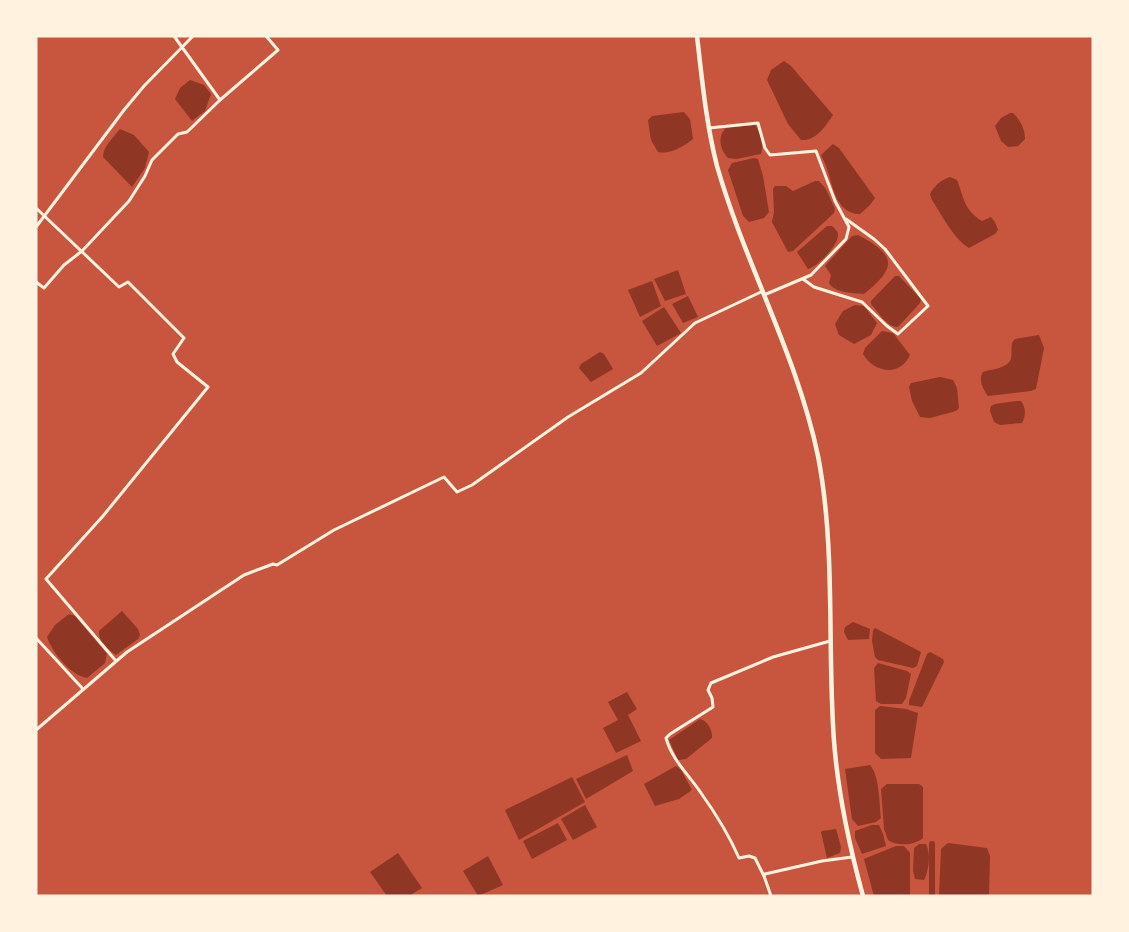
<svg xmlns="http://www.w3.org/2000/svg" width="1129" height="932" viewBox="0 0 1129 932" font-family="'Libre Baskerville',serif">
	<rect width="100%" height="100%" fill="#c8553d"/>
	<g fill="#8f3625">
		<path d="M784,61L791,66L833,115C825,127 816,141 801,140L788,124L767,80L771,70Z"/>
		<path d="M190,80L204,85L211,94L205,111L192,121L175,99L180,88Z"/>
		<path d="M684,112L690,119L693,139C684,146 670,155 658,152L651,140L648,120L652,116Z"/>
		<path d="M1010,113H1013C1020,120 1025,129 1025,139L1018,146L1008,147L1001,141L995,126L1001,118Z"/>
		<path d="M755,125C760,131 764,146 761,154L736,159L728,158C720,150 717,136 726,128Z"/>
		<path d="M120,129L134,135L149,152L145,168L132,187L103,157C103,146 114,137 120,129Z"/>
		<path d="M833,144L839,148L875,198L870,205L860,214C836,214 833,186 827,169C826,164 823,160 821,155Z"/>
		<path d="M754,158L758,159L763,176L769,212L764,218L749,222L743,216L728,170L732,163Z"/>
		<path d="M950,177L957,180C964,198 964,210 982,221L991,217L995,222L998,230L995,234L969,248C953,238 942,215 932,200L930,194C935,185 941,180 950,177Z"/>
		<path d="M815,181H819L826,189L835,209L834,213L793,251L788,252L772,222L774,212L773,189L775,186H786L793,191Z"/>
		<path d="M827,226H832C835,229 838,231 838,235C838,246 817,267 808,269L797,252Z"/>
		<path d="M858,235C896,255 898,267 864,294C852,293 835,293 829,283L831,275L825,266L852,236Z"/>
		<path d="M678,270L686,294L665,301L654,279Z"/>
		<path d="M895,276H899L921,299L920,303L898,327C887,327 879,313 871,304V301Z"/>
		<path d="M652,281L661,306L640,317L628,290Z"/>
		<path d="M688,296L698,317L683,323L672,304Z"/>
		<path d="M855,305L864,306L877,323L871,335L854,344L839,335L835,324L843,311Z"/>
		<path d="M664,307L681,333L657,346L642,321Z"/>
		<path d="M882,331L893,333L910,355C900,377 874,373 863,354L865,348Z"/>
		<path d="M1039,335L1044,348L1036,389L1031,391L988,396C983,389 978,380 983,372C991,369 1007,369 1011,359C1012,354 1011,348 1012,343L1015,339Z"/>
		<path d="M600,352L604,354L613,369L591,382L579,368L581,364Z"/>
		<path d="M940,377L953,380L957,388L959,408L956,411L930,418L920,417L912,401L909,387L911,383Z"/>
		<path d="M1016,401H1021C1026,408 1026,415 1022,423L1000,425L994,422L990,411L991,406L995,404Z"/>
		<path d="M122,611L138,629L140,635L138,639L116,655C108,649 98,641 99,631Z"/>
		<path d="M69,614L75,616L107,654L105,663L87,678C70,675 52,652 47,637L55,625Z"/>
		<path d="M853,622L870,629L869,639L848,640L844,632L845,627Z"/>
		<path d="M875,628L921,652L917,666L913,668L878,660L875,657L872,641L873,630Z"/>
		<path d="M930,652L943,659L944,662L922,707L909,705V701L927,654Z"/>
		<path d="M878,663L907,671L911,674L906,698L902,704H881L876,701L874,668Z"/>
		<path d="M627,692L637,709L628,715L641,741L616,753L603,728L618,720L608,702Z"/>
		<path d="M880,706L906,709L918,713L911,758L881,759L875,753V710Z"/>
		<path d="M700,719C707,720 713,731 712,738L686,759L678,760L669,740Z"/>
		<path d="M627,755L633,771L586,799L576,779Z"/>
		<path d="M870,765C880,777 879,803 881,818L876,822L858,826L852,819L845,769Z"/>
		<path d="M676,766L681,770L692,790L679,799L655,806L644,784Z"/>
		<path d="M572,777L585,802L519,840L505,810Z"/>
		<path d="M887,784H919L923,787V838C915,845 897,847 888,840L884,829L881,789Z"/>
		<path d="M585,805L597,827L573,840L561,819Z"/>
		<path d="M558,823L567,840L532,859L523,841Z"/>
		<path d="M872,825H879L883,834L886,846L862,854L855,838V831Z"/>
		<path d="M836,829L841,847L840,853L827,858L821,832L822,831Z"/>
		<path d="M948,843L987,848L990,856L989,896H939L941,849Z"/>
		<path d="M919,844H926C931,854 929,870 924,880L915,879L913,871L914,848Z"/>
		<path d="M896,846H904L910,853V895L874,896L864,859Z"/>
		<path d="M398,853L422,888L409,896H387L370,872Z"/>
		<path d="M488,856L503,885L478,896L463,871Z"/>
	</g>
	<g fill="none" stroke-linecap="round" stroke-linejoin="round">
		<path stroke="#8f3625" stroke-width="6" d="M932,896V844"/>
		<g stroke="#fff3e0" stroke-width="3">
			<path d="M174,36L220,100"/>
			<path d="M709,128L758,123L765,148L770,155L816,151L835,201L849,227L846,239L811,275L764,295"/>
			<path d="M36,208L119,287L128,282L184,338L173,354L177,362L208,387L103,516L46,579L116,661"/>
			<path d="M36,227L124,110L144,86L193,36"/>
			<path d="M803,279L814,287L862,302L887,326L898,334L928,306L885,249L874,239L846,219"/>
			<path d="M36,282L44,288L64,265L82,251L129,201L145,176L152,160L178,134L187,132L220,100L278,50L266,36"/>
			<path d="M36,638L83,689"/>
			<path d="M36,730L127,652L244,575L273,564L277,565L334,530L444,477L457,492L472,485L568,417L641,373L695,323L763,291"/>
			<path d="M764,876L755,858L749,856L739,858C729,835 716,814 701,793C689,775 672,760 666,738L670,734L713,707L712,698L708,690L711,683L773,657L830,641"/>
			<path d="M771,896L764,876L765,874L822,861L852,857"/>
		</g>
		<path stroke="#fff3e0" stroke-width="4.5" d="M697,36C702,79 706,123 717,166C745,264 797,355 818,456C836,549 827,646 834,741C838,794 849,845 863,896"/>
	</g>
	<rect width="1129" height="932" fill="none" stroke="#fff3e0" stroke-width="75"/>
</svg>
